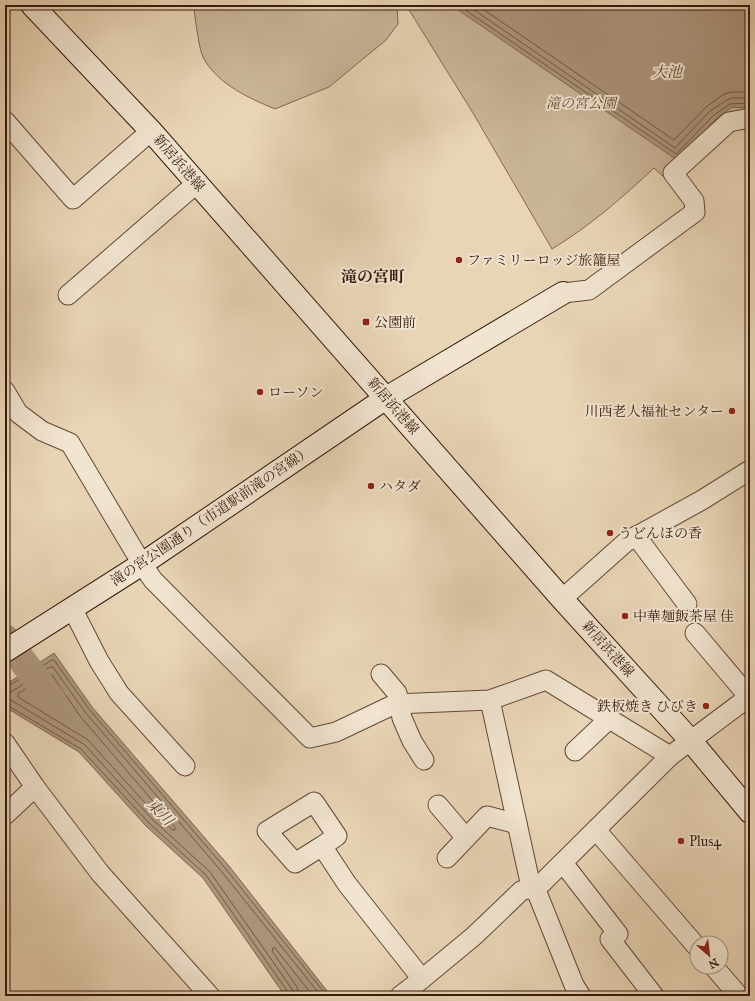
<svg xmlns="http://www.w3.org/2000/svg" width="755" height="1001" viewBox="0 0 755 1001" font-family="'IM FELL Great Primer','Noto Serif JP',serif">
	<rect width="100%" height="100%" fill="#e9d5b6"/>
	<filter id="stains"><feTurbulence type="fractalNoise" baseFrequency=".005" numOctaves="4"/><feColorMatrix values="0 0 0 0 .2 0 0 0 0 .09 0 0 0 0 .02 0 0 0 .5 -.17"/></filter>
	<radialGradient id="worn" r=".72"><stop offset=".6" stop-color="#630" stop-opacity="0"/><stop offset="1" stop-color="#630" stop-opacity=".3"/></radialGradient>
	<g fill="#cab599" stroke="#806752">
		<path d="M193,5H397L398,24L386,40L329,87L275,109C249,98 219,85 204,59C198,49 196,18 193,5Z"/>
		<path d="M406,5H750V133L742,127L730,129L692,165L667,180L654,168C622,198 590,226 552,249L473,113Z"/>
	</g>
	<g fill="#ac957c" stroke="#7c634f">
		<path d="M451,5H750V108L732,107L717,118L677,160Z"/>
		<path d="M54,653L92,707L229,866L331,996H285L203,878L146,826L79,752L5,707V685Z"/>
	</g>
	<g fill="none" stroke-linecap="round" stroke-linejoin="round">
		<g stroke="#705744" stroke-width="1">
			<path d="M458,5L676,154L714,115L730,104L750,103"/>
			<path d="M467,5L675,148L710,111L727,100L732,98H750"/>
			<path d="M477,5L674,140L706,107L724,94L732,92H750"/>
			<path d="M49,675H52L80,716L175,827V830H173L156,815L88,740L18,697V694Z"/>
			<path d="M5,688L52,660H54L89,709L225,868L327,996"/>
			<path d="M5,693L11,692L50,667H53L85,712L222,872L321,996"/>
			<path d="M5,699L11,700L85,745L152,819L210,872L292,989L293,996"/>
			<path d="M5,704L81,749L149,823L206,875L288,992V996"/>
			<path d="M299,996L297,987L272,951L273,948H275L313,996"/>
		</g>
		<path stroke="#ac957c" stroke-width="28" d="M5,638L53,701"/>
		<g stroke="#624836" stroke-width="21">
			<g id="street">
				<path d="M5,121L73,199L151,131"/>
				<path d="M563,293L589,290L695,212L694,201L673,173L729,122L750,118"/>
				<path d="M68,295L197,183"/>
				<path d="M5,391L18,413L42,431L70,443L142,564L153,580L310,738L336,732L395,704L490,700L546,680L670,756"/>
				<path d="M636,536L687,604"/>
				<path d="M562,599L626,542L702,500L750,470"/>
				<path d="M72,608L99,661L119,693L185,766"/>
				<path d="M695,633L749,697"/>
				<path d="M381,674L397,693L402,718L412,741L424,760"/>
				<path d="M490,700L531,887L538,895L574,985L581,996"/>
				<path d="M5,743L35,787L100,873L210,996"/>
				<path d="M575,751L609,719"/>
				<path d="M438,805L466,838"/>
				<path d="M5,815L35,787"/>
				<path d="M596,830L697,947"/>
				<path d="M322,846L295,863L267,831L314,802L337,836L322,846L347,884L422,979L474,936L521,891L541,884L670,756L749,697L750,698"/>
				<path d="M447,858L487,816L517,824"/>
				<path d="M563,863L618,934L610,939L654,996"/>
				<path d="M714,967L739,996"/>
				<path d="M400,996L422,979"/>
			</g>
		</g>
		<g stroke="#35190c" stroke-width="24">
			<g id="secondary">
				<path d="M32,5L151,131L562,599L691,741L750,812"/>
				<path d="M5,651L142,564L386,398L563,293"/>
			</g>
		</g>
		<use href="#street" stroke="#f1e4d0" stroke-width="19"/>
		<use href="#secondary" stroke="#f1e4d0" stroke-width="22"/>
	</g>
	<g fill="#8f2418" stroke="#f1e4d0" stroke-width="1.5">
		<circle cx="459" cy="260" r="4"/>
		<rect x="362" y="318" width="8" height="8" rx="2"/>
		<circle cx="260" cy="392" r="4"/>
		<circle cx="732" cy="411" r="4"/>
		<circle cx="371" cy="486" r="4"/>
		<circle cx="610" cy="533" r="4"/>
		<circle cx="625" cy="616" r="4"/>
		<circle cx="706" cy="706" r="4"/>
		<circle cx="681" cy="841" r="4"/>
	</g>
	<g text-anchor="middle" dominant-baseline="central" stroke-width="4" stroke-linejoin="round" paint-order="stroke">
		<g font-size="14" font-style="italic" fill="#624836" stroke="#f1e4d0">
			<text x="581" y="103">滝の宮公園</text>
		</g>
		<g font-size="14" fill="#35190c" stroke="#f1e4d0">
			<text transform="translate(179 163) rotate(49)">新居浜港線</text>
			<text transform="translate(393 406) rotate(49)">新居浜港線</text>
			<text transform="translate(211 516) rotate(-34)">滝の宮公園通り（市道駅前滝の宮線）</text>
			<text transform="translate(608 649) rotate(48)">新居浜港線</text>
		</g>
		<g font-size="14" fill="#35190c" stroke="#f1e4d0" text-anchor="start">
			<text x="467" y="260">ファミリーロッジ旅籠屋</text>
			<text x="374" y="322">公園前</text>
			<text x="268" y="392">ローソン</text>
			<text x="724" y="411" text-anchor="end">川西老人福祉センター</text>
			<text x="379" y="486">ハタダ</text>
			<text x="618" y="533">うどんほの香</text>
			<text x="633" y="616">中華麺飯茶屋 佳</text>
			<text x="698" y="706" text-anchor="end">鉄板焼き ひびき</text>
			<text x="689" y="841">Plus4</text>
		</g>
		<g font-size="15" font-style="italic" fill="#5f4433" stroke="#f1e4d0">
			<text x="667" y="72">大池</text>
			<text transform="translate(160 812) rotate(46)">東川</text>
		</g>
		<g font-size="16" font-weight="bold" fill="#35190c" stroke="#f1e4d0">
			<text x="373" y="276">滝の宮町</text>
		</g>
	</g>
	<rect width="755" height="1001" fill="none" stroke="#e9d5b6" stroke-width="20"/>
	<rect x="6" y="6" width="743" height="989" fill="none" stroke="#35190c" stroke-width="2"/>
	<rect x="10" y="10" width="735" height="981" fill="none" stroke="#35190c"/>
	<g transform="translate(709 955) rotate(152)"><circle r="19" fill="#f1e4d0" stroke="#a69382"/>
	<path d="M0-3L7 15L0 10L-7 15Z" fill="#8f2418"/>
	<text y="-6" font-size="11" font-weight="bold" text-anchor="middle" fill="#35190c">N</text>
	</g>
	<rect width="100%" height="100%" filter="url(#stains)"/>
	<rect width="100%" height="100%" fill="url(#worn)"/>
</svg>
